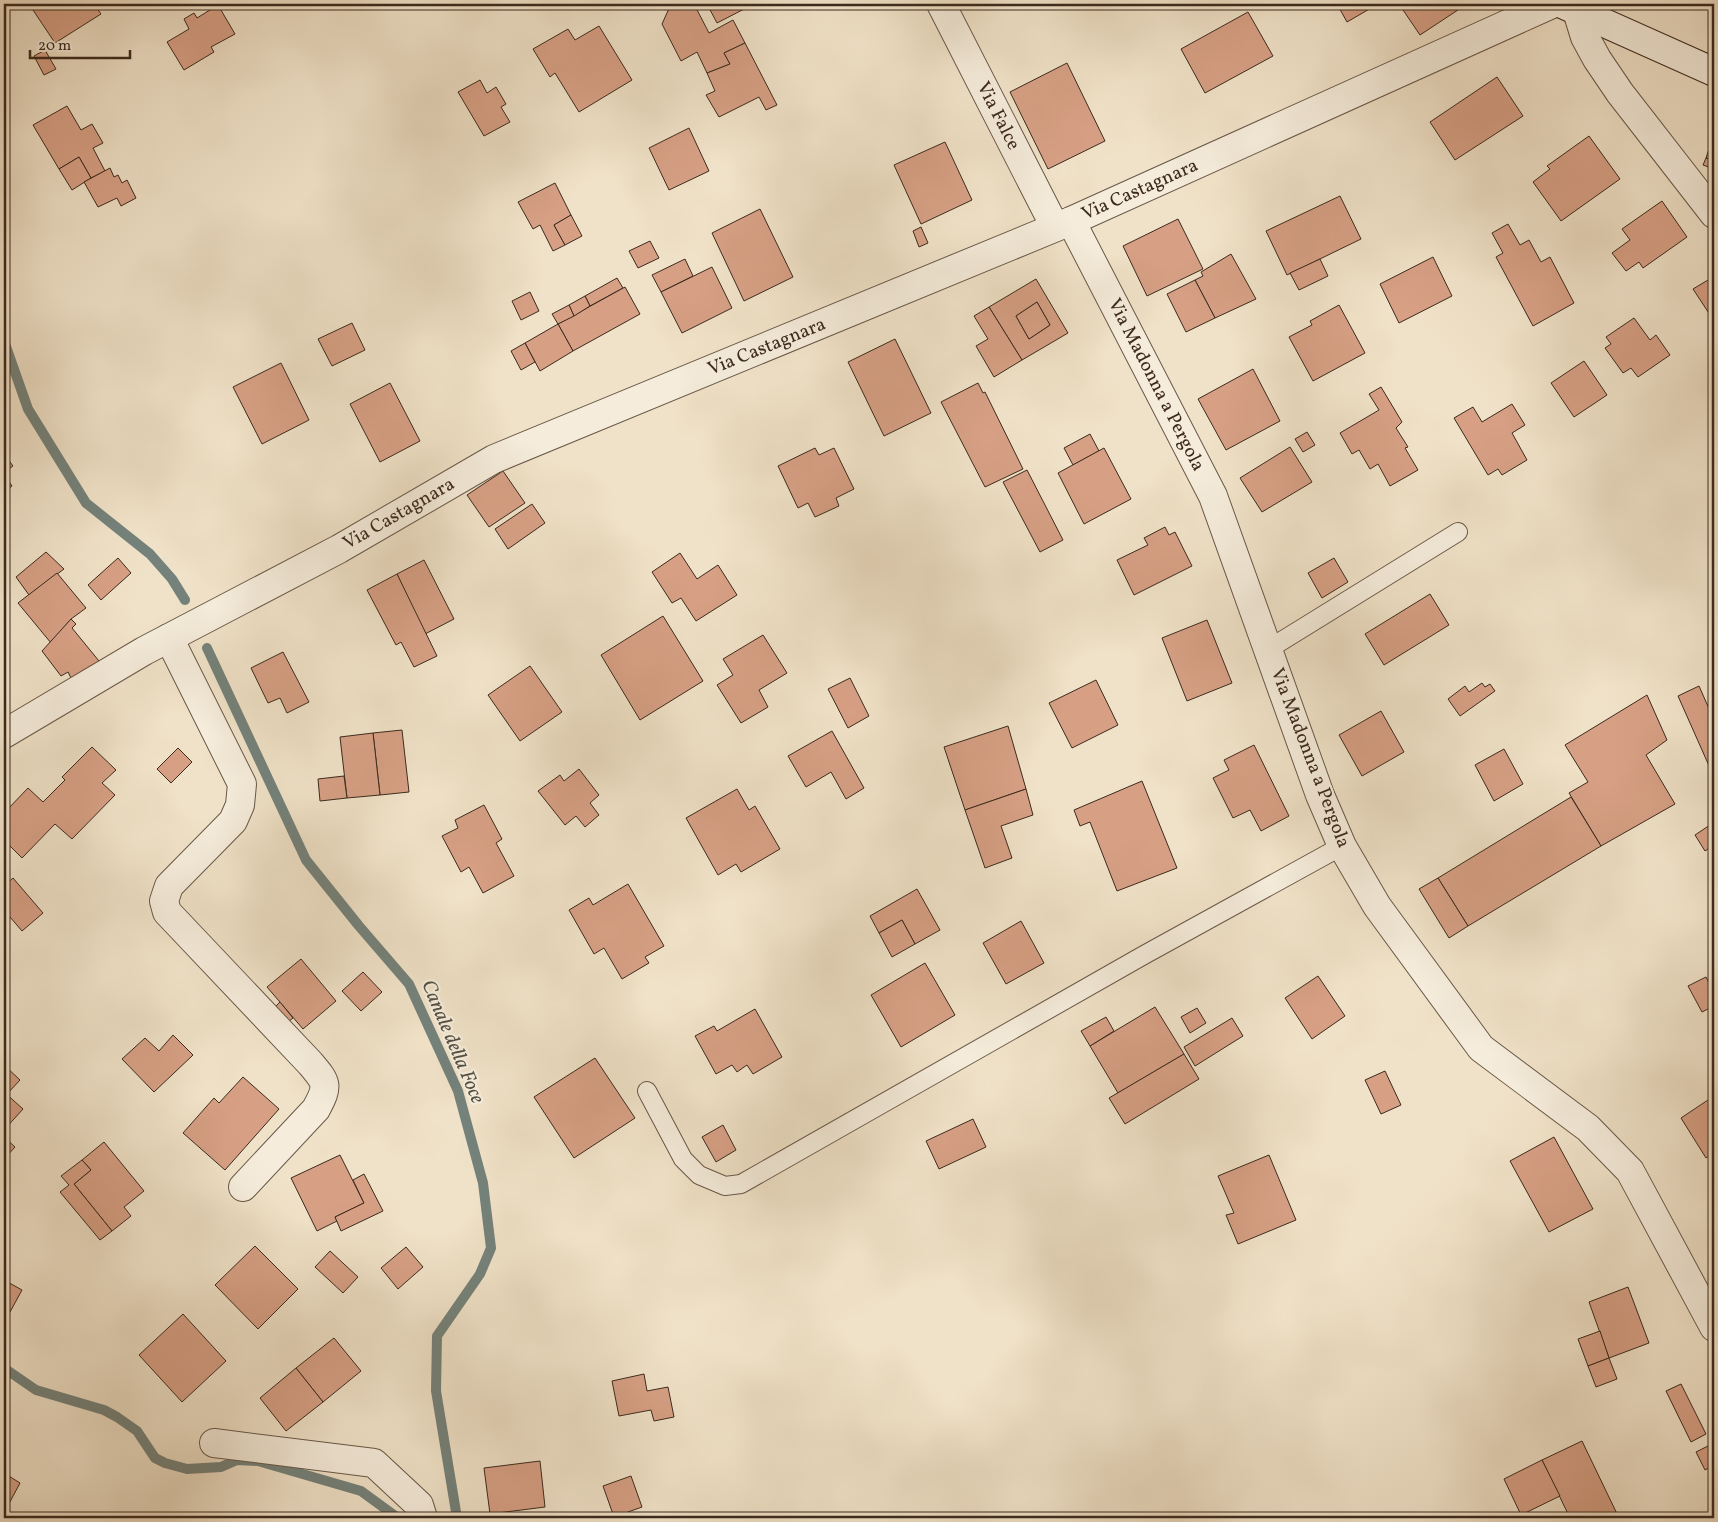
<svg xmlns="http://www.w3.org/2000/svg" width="1718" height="1522" viewBox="0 0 1718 1522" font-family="Vollkorn,serif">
	<rect width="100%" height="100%" fill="#f0e2c8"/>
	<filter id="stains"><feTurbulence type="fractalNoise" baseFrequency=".004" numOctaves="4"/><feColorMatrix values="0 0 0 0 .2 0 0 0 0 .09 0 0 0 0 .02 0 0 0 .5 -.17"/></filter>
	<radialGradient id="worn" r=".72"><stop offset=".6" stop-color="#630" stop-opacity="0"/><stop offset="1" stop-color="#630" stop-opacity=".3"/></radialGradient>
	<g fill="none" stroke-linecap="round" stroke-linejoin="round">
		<g stroke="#74827b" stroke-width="10">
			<path d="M4,341L28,409L86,503L150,554L172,579L185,600"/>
			<path d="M207,648L306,860L359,926L409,984L458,1091L483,1183L491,1248L480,1274L437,1336L436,1391L457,1518"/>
			<path d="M4,1368L36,1390L104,1410L117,1417L137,1431L155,1458L165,1463L187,1469L221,1467L237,1460L258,1461L361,1491L398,1518"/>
		</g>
	</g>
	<g fill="#d7a085" stroke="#3c2a1d" fill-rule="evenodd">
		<path d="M29,4H94L101,14L55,43Z"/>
		<path d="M671,4H694L709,33L733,20L745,43L724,53L730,64L707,73L697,52L681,61L662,24Z"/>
		<path d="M707,4H749L750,6L717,23Z"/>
		<path d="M1337,4H1378L1347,22Z"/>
		<path d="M1399,4H1467L1420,35Z"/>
		<path d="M218,5L235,34L211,47L214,52L184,70L167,42L189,29L184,19L194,13L197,18Z"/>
		<path d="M1248,12L1273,56L1205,93L1181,49Z"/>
		<path d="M599,26L632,80L579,112L555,73L550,77L533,49L568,29L575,40Z"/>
		<path d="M745,43L777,105L766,110L759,97L719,117L706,95L715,91L707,73L730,64L724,53Z"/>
		<path d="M45,50L56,69L44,75L34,56Z"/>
		<path d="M1067,63L1105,141L1048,169L1010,92Z"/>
		<path d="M1497,77L1523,116L1455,160L1430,122Z"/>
		<path d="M480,80L487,93L496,87L506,104L501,107L510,122L484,136L458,92Z"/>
		<path d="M67,106L81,130L92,124L103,143L93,148L105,171L91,178L79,157L59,169L33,125Z"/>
		<path d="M689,128L709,171L669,190L649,148Z"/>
		<path d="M1714,134V161L1706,158Z"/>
		<path d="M1589,136L1620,179L1561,221L1533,182L1550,169L1547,166Z"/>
		<path d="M945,142L972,200L921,224L894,165Z"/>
		<path d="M79,157L91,178L72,190L59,169Z"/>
		<path d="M1706,158L1714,161V169L1703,165Z"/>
		<path d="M110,168L114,177L118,175L122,183L127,180L136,198L121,206L117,198L98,207L84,182Z"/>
		<path d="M555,183L571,215L554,225L565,245L553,251L540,225L533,229L518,202Z"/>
		<path d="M1340,196L1361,239L1287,275L1266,231Z"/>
		<path d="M1662,201L1687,237L1643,268L1639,262L1626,271L1612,253L1630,240L1622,229Z"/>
		<path d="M760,209L793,277L744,301L712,233Z"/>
		<path d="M571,215L582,236L565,245L554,225Z"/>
		<path d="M1178,219L1203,269L1147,296L1123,246Z"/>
		<path d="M1508,224L1520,245L1529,240L1541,262L1550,257L1574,303L1533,326L1496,257L1503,253L1492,233Z"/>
		<path d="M921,227L928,243L919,247L913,231Z"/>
		<path d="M650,241L659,258L638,268L629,251Z"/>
		<path d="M1231,254L1256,299L1215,318L1195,280L1203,276L1201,272Z"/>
		<path d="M1433,257L1452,296L1399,323L1380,284Z"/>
		<path d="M685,259L693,276L661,292L652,275Z"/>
		<path d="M1320,259L1328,276L1299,290L1290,273Z"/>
		<path d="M712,267L732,308L682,333L661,292Z"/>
		<path d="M1713,277L1714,279V321L1693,289Z"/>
		<path d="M617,278L623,288L590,306L585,296Z"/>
		<path d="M1036,279L1068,333L1022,360L989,307ZM1037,302L1050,325L1029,339L1016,316Z"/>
		<path d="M1195,280L1215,318L1186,332L1167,294Z"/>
		<path d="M625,287L640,314L573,351L558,324Z"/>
		<path d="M530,292L539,311L521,320L512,301Z"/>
		<path d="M585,296L590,306L574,316L569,305Z"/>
		<path d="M1037,302L1050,325L1029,339L1016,316Z"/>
		<path d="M569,305L574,316L558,324L552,314Z"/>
		<path d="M1339,305L1365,353L1313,381L1289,337L1312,325L1310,321Z"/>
		<path d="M989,307L1022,360L994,377L976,346L988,339L974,316Z"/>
		<path d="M1634,318L1650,340L1656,335L1670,355L1638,377L1631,368L1623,373L1605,348L1611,344L1606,337Z"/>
		<path d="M352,323L365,350L332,366L318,339Z"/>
		<path d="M558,324L573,351L540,371L525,343Z"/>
		<path d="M895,339L931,413L884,436L848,362Z"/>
		<path d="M525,343L535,362L521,370L511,351Z"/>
		<path d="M1584,361L1607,395L1574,417L1551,383Z"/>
		<path d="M281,363L309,420L262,444L233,387Z"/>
		<path d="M1253,369L1280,421L1226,450L1198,399Z"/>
		<path d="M390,383L420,441L380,462L350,404Z"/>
		<path d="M978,383L983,393L985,392L1023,469L985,487L941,402Z"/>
		<path d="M1381,387L1402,422L1396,428L1408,447L1405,448L1418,470L1390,486L1378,464L1370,469L1359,450L1352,454L1340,433L1379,410L1369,394Z"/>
		<path d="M1512,404L1525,425L1512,433L1527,460L1502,475L1498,469L1488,475L1454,418L1473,407L1482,422Z"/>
		<path d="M1307,432L1315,445L1303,452L1295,439Z"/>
		<path d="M1090,434L1099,451L1073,465L1064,448Z"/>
		<path d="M1290,447L1312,482L1262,512L1240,478Z"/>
		<path d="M815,448L819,455L834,448L854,489L836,498L839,506L815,517L808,503L798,508L778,466Z"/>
		<path d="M1104,448L1131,499L1084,524L1058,473Z"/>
		<path d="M4,454L13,466L4,472Z"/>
		<path d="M1027,470L1063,540L1040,552L1003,482Z"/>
		<path d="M503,471L525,503L489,527L467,495Z"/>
		<path d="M4,474L12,486L4,492Z"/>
		<path d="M532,504L545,523L508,549L495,529Z"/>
		<path d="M1165,527L1169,535L1175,532L1192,566L1134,595L1117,560L1148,545L1144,538Z"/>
		<path d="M46,552L64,569L29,595L16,577Z"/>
		<path d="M680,553L697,579L718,565L737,595L696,621L681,598L672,603L652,572Z"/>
		<path d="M118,558L131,573L101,600L88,585Z"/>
		<path d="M1334,558L1348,582L1322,598L1308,573Z"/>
		<path d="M424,560L454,619L425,634L397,574Z"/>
		<path d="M57,573L86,608L71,619L51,643L18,603Z"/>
		<path d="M397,574L437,656L414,667L401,642L396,645L367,590Z"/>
		<path d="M1430,594L1449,625L1384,665L1365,634Z"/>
		<path d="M663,616L703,681L640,720L601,655Z"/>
		<path d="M71,619L76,624L72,628L99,661L71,678L68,672L61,676L42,651Z"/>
		<path d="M1207,620L1232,683L1187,701L1162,638Z"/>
		<path d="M763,635L787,673L759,690L768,707L741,723L717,685L733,675L723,659Z"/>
		<path d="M283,652L309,702L287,713L280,698L268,703L251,668Z"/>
		<path d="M530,666L562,712L520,741L488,695Z"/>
		<path d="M850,678L869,716L848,728L828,689Z"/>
		<path d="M1096,680L1118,725L1072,748L1049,703Z"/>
		<path d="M1482,683L1485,687L1490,684L1495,691L1460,716L1448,699L1465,686L1469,692Z"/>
		<path d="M1699,686L1714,720V777L1678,696Z"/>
		<path d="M1647,695L1667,740L1646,755L1675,804L1601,846L1569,793L1588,782L1565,745Z"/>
		<path d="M1381,711L1404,752L1362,776L1339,735Z"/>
		<path d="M1008,726L1026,789L965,810L944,747Z"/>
		<path d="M402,730L409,792L380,795L373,733Z"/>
		<path d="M832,731L864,788L846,799L831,772L806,787L788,756Z"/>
		<path d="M373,733L380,795L347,798L340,737Z"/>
		<path d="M1254,745L1289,816L1261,831L1250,810L1233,818L1213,778L1229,770L1224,760Z"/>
		<path d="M92,747L116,770L102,783L115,795L72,839L55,824L22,858L7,843L4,846V809L6,811L28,788L43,802L65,780L62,777Z"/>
		<path d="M178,748L192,762L171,783L157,769Z"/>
		<path d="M1504,749L1523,784L1494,801L1475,765Z"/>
		<path d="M579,769L599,795L590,803L599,815L585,827L576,816L565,825L538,791L560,775L564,781Z"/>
		<path d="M344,776L347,798L320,801L318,779Z"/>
		<path d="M1142,781L1177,868L1117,891L1090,822L1080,826L1074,810Z"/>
		<path d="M737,789L749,810L755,806L780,849L741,872L736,864L718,875L686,818Z"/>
		<path d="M1026,789L1033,815L1001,826L1012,858L985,868L965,810Z"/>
		<path d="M1571,797L1601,846L1468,926L1438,878Z"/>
		<path d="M484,805L502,839L496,843L514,876L483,893L469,867L461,872L442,836L458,828L455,820Z"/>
		<path d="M1710,825L1714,832V845L1705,851L1695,835Z"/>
		<path d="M13,878L43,913L22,931L4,910V886Z"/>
		<path d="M1438,878L1468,926L1449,938L1419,889Z"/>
		<path d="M628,884L664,946L645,957L649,963L622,979L604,948L594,954L569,910L589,898L593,905Z"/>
		<path d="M917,889L940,930L915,944L902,920L879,933L870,916Z"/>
		<path d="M902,920L915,944L892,957L879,933Z"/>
		<path d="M1021,921L1044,963L1006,984L983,943Z"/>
		<path d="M301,959L336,1001L303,1029L267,987Z"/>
		<path d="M925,963L955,1015L901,1047L871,995Z"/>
		<path d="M363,972L382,992L361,1011L342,991Z"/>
		<path d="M1318,976L1345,1016L1312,1039L1285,998Z"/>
		<path d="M1706,977L1714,993V1006L1702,1012L1688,986Z"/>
		<path d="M280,1002L293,1018L288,1022L275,1007Z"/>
		<path d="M1155,1007L1184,1054L1118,1093L1090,1046Z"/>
		<path d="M1197,1008L1206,1023L1190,1033L1181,1017Z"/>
		<path d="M755,1009L782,1057L753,1074L747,1065L737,1072L732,1065L716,1074L695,1036L714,1026L717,1031Z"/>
		<path d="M1106,1017L1114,1031L1090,1046L1081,1031Z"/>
		<path d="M1232,1018L1243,1036L1195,1066L1184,1047Z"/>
		<path d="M173,1035L193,1055L154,1092L122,1059L145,1038L159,1051Z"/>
		<path d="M1184,1054L1199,1079L1125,1124L1109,1098Z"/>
		<path d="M595,1058L635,1118L574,1158L534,1097Z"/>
		<path d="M4,1065L20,1080L7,1094L4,1092Z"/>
		<path d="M1385,1071L1401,1105L1381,1114L1365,1080Z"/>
		<path d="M243,1077L279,1109L225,1170L183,1133L214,1098L219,1103Z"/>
		<path d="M4,1092L23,1109L4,1130Z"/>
		<path d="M1714,1096V1152L1706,1158L1681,1118Z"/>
		<path d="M973,1119L986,1147L939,1169L926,1141Z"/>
		<path d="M723,1125L736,1150L716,1162L702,1137Z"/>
		<path d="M4,1137L15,1147L4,1159Z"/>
		<path d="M1554,1137L1593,1209L1549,1232L1510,1161Z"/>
		<path d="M104,1142L144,1191L124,1207L131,1216L112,1231L74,1184L91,1170L82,1160Z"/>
		<path d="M340,1155L364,1203L335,1217L337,1221L317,1231L291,1178Z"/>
		<path d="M1269,1155L1296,1220L1238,1244L1226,1215L1234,1213L1218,1176Z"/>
		<path d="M82,1160L91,1170L74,1184L112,1231L100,1240L60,1192L69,1185L61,1176Z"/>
		<path d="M364,1174L383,1211L341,1231L335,1217L364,1203L353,1180Z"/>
		<path d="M255,1246L298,1289L258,1329L215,1285Z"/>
		<path d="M406,1247L423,1267L398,1289L381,1268Z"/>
		<path d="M330,1251L358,1277L343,1293L315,1267Z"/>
		<path d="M4,1280L22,1290L4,1323Z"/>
		<path d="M1628,1287L1649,1343L1609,1358L1589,1302Z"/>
		<path d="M183,1314L226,1361L182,1402L139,1355Z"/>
		<path d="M1600,1331L1609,1358L1588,1366L1578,1339Z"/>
		<path d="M334,1338L361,1371L323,1402L296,1368Z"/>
		<path d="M1609,1358L1617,1379L1596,1387L1588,1366Z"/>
		<path d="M296,1368L323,1402L286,1431L260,1398Z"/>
		<path d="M644,1374L647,1391L668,1387L674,1417L654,1421L651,1410L619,1416L612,1381Z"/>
		<path d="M1681,1384L1706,1434L1691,1442L1666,1391Z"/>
		<path d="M1582,1441L1619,1518H1570L1542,1460Z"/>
		<path d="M1714,1443V1465L1705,1470L1696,1452Z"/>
		<path d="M1542,1460L1560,1496L1521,1515L1504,1479Z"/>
		<path d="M540,1461L545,1507L490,1514L484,1468Z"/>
		<path d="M4,1473L20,1483L4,1513Z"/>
		<path d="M631,1476L642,1507L614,1517L603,1486Z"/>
	</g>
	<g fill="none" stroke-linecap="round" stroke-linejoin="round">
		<g stroke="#695848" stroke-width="20">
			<g id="lane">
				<path d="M1267,650L1458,532"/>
				<path d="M647,1091L683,1159L699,1175L725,1186L741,1184L1144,955L1342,846"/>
			</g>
		</g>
		<g stroke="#695848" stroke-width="30">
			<g id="street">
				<path d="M941,4L1055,227"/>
				<path d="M1577,11L1585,37L1597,59L1620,93L1714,214"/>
				<path d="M1071,221L1213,496L1320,795L1342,846L1377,906L1481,1048L1588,1128L1630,1171L1714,1327"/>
				<path d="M169,638L242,784L240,805L233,821L169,886L164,901L167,912L310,1063C327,1083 329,1085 316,1109L243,1187"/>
				<path d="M4,734L144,651L339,549L494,459L1071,221L1552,4"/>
				<path d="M214,1443L374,1463L419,1505L423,1518"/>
			</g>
		</g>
		<g stroke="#3c2a1d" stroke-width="30">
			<path id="secondary" d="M1562,4L1714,72"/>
		</g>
		<use href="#lane" stroke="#f5ecdb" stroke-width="18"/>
		<use href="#street" stroke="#f5ecdb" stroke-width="28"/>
		<use href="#secondary" stroke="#f5ecdb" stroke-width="28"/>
	</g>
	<g text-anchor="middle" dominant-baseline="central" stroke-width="4.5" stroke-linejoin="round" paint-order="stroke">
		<g font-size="19" fill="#3c2a1d" stroke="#f5ecdb">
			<text transform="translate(998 116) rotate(63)">Via Falce</text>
			<text transform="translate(1140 190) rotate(-24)">Via Castagnara</text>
			<text transform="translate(767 347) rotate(-22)">Via Castagnara</text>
			<text transform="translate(1156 385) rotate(63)">Via Madonna a Pergola</text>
			<text transform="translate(399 514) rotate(-30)">Via Castagnara</text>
			<text transform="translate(1310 758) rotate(69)">Via Madonna a Pergola</text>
		</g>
		<g font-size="20" font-style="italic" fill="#544f44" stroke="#f5ecdb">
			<text transform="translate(452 1042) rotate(67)">Canale della Foce</text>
		</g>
	</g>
	<rect width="1718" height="1522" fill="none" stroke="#f0e2c8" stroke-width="20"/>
	<rect x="5" y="5" width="1708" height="1512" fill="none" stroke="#3c2a1d" stroke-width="2.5"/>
	<rect x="10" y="10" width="1698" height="1502" fill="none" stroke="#3c2a1d"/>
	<path d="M30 50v8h100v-8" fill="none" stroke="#3c2a1d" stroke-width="2.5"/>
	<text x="38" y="50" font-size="15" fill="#3c2a1d" stroke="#f5ecdb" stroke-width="4" paint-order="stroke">20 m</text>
	<rect width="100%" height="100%" filter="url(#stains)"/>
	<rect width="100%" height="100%" fill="url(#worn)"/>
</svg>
